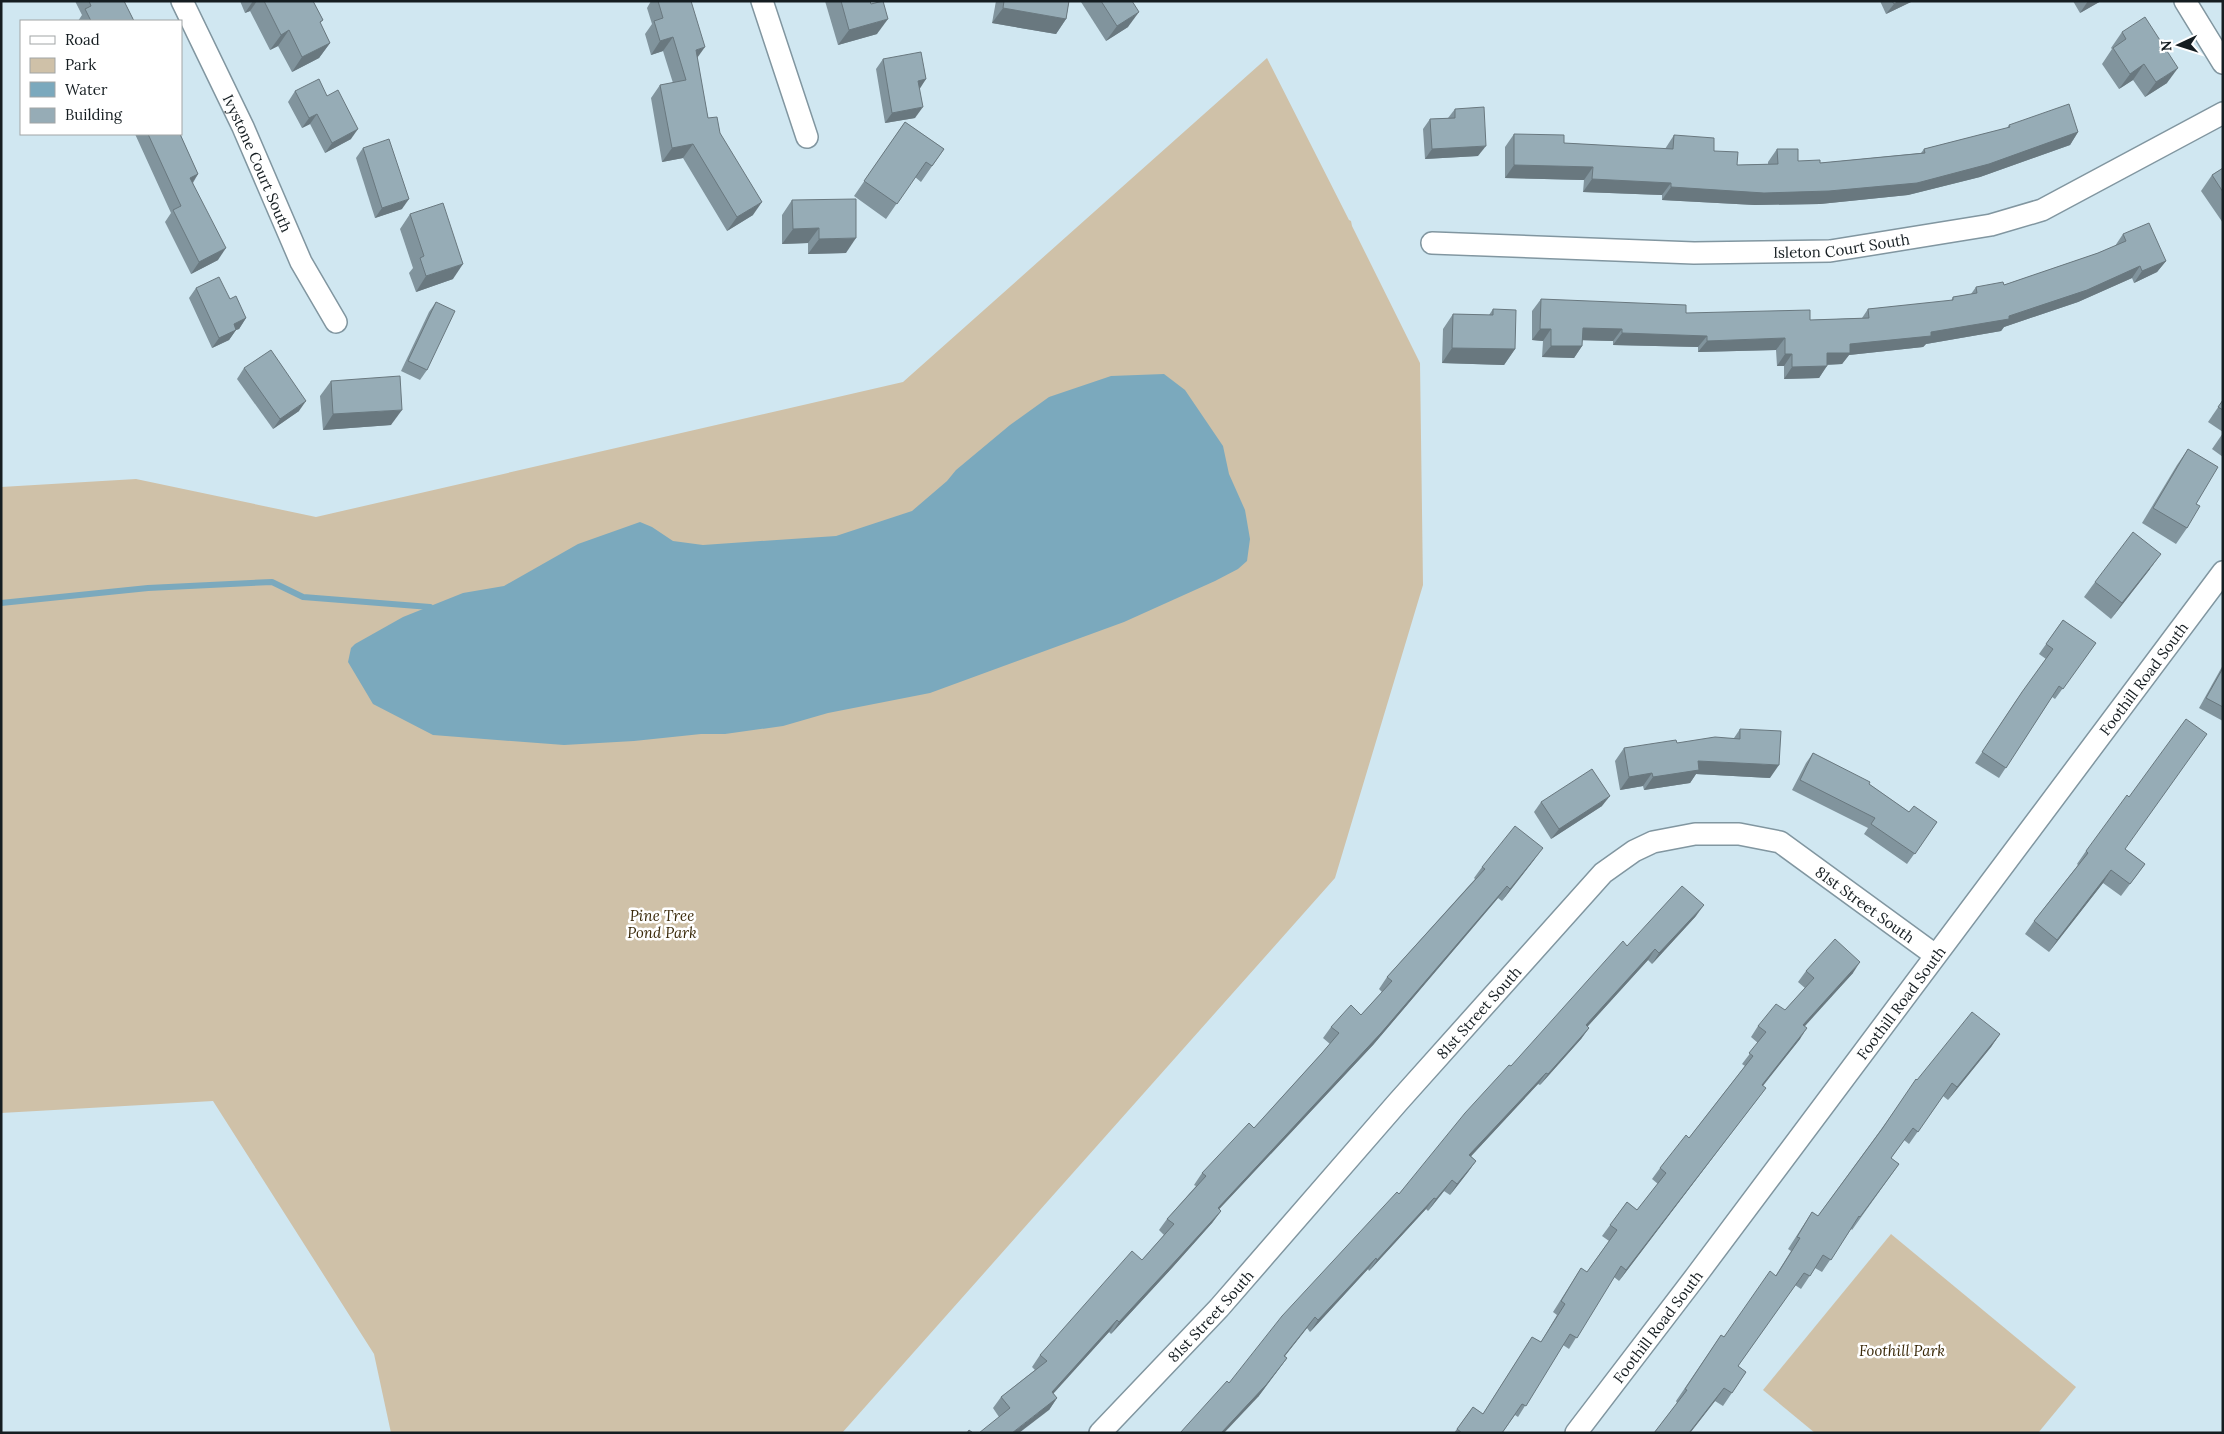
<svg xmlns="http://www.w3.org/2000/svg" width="2224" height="1434" viewBox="0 0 2224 1434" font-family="Lora,serif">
	<rect width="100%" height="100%" fill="#d0e7f1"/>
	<g fill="#cfc1a8">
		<path d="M1267,58L1349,220L1351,221L1352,226L1420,363L1423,585L1335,878L842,1433H391L374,1354L213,1101L1,1113V487L136,479L316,517L903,382Z"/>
		<path d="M1891,1234L2076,1387L2038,1433H1815L1763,1390Z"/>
	</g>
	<path fill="#7ba9bd" d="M1164,374L1185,390L1223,446L1229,474L1245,510L1250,539L1247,561L1238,569L1215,581L1124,622L930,693L828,713L783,726L725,734H701L634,741L564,745L433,735L373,704L348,662L351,648L355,644L403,617L463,593L504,586L578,544L640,522L652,527L673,541L703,545L836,536L912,511L947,481L956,470L1010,425L1049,397L1111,376Z"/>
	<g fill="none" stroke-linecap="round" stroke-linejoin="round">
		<path stroke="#7ba9bd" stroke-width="6" d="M1,603L148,588L272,582L303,597L430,607"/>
		<g stroke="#8196a0" stroke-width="24">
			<g id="street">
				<path id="s1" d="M182,1L243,127L301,262L336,322"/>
				<path d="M762,1L807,137"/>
				<path d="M2185,1L2223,63"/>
				<path id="s2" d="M1432,243L1694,253L1830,251L1991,225L2042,210L2223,113"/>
				<path id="s3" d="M1100,1433L1219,1308L1398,1102L1603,873L1634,851L1653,842L1695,834H1739L1780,842L1935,955"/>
				<path id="s4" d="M1576,1433L1696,1276L2223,572"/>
			</g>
		</g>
		<use href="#street" stroke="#fff" stroke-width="21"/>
	</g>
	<g fill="#81949d">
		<path d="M75,1H124L134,21H78L82,15Z"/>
		<path d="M240,1H313L323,20L320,23L330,43L319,58L292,72L278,46L270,50L250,11L245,13Z"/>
		<path d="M651,1H691L697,58L708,118L720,133L753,215L727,231L683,158L662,162L651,98L660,85L673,83L663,51L651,55L645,34L652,24L647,8Z"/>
		<path d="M825,1H870L877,34L838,45Z"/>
		<path d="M996,1H1069L1066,19L1056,34L992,23Z"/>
		<path d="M1081,1H1132L1128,27L1106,41L1081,2Z"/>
		<path d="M1880,1H1913L1886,14Z"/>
		<path d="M2073,1H2101L2080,13Z"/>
		<path d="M2122,32L2167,83L2145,97L2133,80L2119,89L2102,64L2112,49L2111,48Z"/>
		<path d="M883,59L926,79L919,88L915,118L885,123L876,69Z"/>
		<path d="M295,91L327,96L351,139L325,153L310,124L302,128L288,102Z"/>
		<path d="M1455,109L1478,156L1425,159L1423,129L1430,119L1448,118Z"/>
		<path d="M905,122L944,149L921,182L915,177L886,219L854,196Z"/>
		<path d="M2009,125L2078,132L2070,145L1980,177L1908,195L1820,204L1755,205L1662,200V195L1583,192L1584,180L1505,178V147L1514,134L1564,143L1665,149L1674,135L1714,151L1737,165L1768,164V162L1777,149L1798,161L1820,163L1921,153L1924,149L2007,128Z"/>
		<path d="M135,134H180L198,174L193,183L218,260L191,274L165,222L171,213Z"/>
		<path d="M363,148L402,209L375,218L356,158Z"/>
		<path d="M2223,168V223L2201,191L2212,175Z"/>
		<path d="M792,200L846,253L808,254V243L782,244V215Z"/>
		<path d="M410,214L453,279L416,292L409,273L413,268L400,229Z"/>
		<path d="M2123,234L2166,261L2157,272L2134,283L2132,278L2078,302L2004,327L2001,331L1926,344L1923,347L1849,355L1842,364L1827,365L1819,378L1784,379V366H1777L1776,350L1698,352V347L1613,345V341L1582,340V346L1574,358L1542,357L1543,341L1532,340V311L1541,299L1686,313L1810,320L1862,318L1868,309L1951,301L1953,297L1971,294L1976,287L2004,285L2098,253L2115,246Z"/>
		<path d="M196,288L230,299L246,318L239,329L236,330L229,340L212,348L189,298Z"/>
		<path d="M436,302L427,370L420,380L401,371L429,312Z"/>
		<path d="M1493,309L1515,349L1504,365L1442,363L1443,329L1453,314L1489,315Z"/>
		<path d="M244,368L299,411L273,429L237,379Z"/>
		<path d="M331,381L391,425L323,430L320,396Z"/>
		<path d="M2223,400V432L2208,422Z"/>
		<path d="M2223,433V457L2212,449Z"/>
		<path d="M2188,449L2196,504L2187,528L2176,544L2142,523L2177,465Z"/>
		<path d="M2150,569L2111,619L2084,597L2095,582Z"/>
		<path d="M2063,620L2096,643L2055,699L2052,697L1999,778L1975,763L2015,702L2046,659L2039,654Z"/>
		<path d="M2223,665V721L2199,708Z"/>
		<path d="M1740,729L1770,778L1696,774L1690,783L1644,790L1643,786L1620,790L1615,761L1624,748L1734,738Z"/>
		<path d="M1813,753L1869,784L1909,812L1937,822L1907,864L1864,834L1868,828L1792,790L1806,763Z"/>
		<path d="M1541,802L1602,806L1551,839L1534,812Z"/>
		<path d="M2125,849L2145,864L2121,896L2103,883L2049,952L2025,934L2034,921L2078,865L2077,864L2086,851Z"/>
		<path d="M1534,860L1502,901L1498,898L1373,1045L1219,1209L1221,1211L1212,1223L1171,1269L1111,1334L1109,1332L1053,1393L1057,1398L1049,1410L999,1417L993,1408L1001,1397L1035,1370L1032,1367L1040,1355L1142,1260L1164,1235L1159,1230L1167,1219L1196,1186L1194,1185L1202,1173L1254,1128L1322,1053L1330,1044L1323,1038L1331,1027L1361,1015L1382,992L1379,989L1387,977L1475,879L1474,878L1482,867Z"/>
		<path d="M1696,916L1652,964L1648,960L1587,1027L1589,1028L1581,1039L1540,1085L1538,1084L1471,1156L1476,1161L1468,1172L1450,1195L1444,1191L1428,1211L1426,1209L1369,1271L1368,1269L1310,1332L1307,1328L1285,1356L1287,1358L1279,1369L1258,1397L1229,1383L1399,1194L1511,1066L1627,946Z"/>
		<path d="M1806,971L1853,973L1804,1026L1800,1039L1763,1085L1758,1098L1619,1281L1614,1277L1569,1349L1563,1345L1518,1417L1515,1415L1502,1433H1454L1473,1407L1483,1414L1532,1337L1541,1342L1557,1315L1553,1312L1581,1268L1587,1272L1609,1241L1602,1236L1627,1202L1637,1210L1658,1184L1652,1179L1660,1168L1689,1138L1745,1066L1742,1064L1758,1043L1751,1037L1758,1026L1785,1010L1805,988L1798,982Z"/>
		<path d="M2000,1034L1991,1047L1948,1100L1943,1096L1909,1144L1904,1140L1891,1158L1899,1164L1852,1230L1851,1229L1822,1272L1815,1268L1801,1289L1795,1285L1738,1366L1746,1372L1723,1406L1715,1401L1690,1433H1654L1677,1403L1676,1401L1721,1335L1724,1337L1776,1275L1791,1251L1788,1249L1812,1212L1818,1216L1917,1080Z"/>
	</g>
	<g fill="#69787f">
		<path d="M253,1H257L250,11L245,13Z"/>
		<path d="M1899,1H1913L1886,14L1894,4Z"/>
		<path d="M2088,1H2101L2080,13Z"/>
		<path d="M1003,8L1066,19L1056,34L992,23Z"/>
		<path d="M1139,12L1128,27L1106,41L1117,26Z"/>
		<path d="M888,19L877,34L838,45L849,30Z"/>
		<path d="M289,30L278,46L270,50L281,35Z"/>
		<path d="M673,37L663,51L651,55L660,41Z"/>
		<path d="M330,43L319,58L292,72L302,57Z"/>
		<path d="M705,47L695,61L696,50Z"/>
		<path d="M2144,64L2133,80L2119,89L2130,74Z"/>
		<path d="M2178,68L2167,83L2145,97L2156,82Z"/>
		<path d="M926,79L919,90L918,81Z"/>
		<path d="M923,107L915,118L885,123L892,113Z"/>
		<path d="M317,114L310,124L302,128L309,118Z"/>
		<path d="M358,129L351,139L325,153L332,143Z"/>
		<path d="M2078,132L2070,145L1980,177L1908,195L1820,204L1755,205L1662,200L1671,187Z"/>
		<path d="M693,144L683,158L662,162L672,148Z"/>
		<path d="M1486,146L1478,156L1425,159L1432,149Z"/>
		<path d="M1514,165L1593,167L1584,180L1505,178Z"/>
		<path d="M198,174L190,186V178Z"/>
		<path d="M1592,179L1671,183L1662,195L1583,192Z"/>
		<path d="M409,199L402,209L375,218L382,208Z"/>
		<path d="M762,202L753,215L727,231L737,217Z"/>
		<path d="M819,228L808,243L782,244L793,229Z"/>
		<path d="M856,238L846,253L808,254L819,239Z"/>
		<path d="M226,248L218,260L191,274L199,262Z"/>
		<path d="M2166,261L2157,272L2134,283L2142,271Z"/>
		<path d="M463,264L453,279L416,292L426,276Z"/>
		<path d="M2140,266L2132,278L2078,302L2004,327L2001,331L1926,344L1923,347L1849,355L1842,364L1818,365L1827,353L1850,344L1931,332L2009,316Z"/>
		<path d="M246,318L239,329L236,330L229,340L212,348L219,338L234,324Z"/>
		<path d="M1583,328L1622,329L1613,341L1574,340Z"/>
		<path d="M1540,329H1551L1543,341L1532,340Z"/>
		<path d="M1622,333L1707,336L1698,347L1613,345Z"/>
		<path d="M1785,338L1776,350L1698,352L1707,341Z"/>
		<path d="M1551,346H1582L1574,358L1542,357Z"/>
		<path d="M1452,348L1515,349L1504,365L1442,363Z"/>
		<path d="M1785,354H1792L1784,366H1777Z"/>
		<path d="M1827,366L1819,378L1784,379L1792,367Z"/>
		<path d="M306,401L299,411L273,429L280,419Z"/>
		<path d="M402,410L391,425L323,430L333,414Z"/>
		<path d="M2161,554L2150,569L2111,619L2122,603Z"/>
		<path d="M1698,761L1779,765L1770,778L1696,774L1690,783L1644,790L1653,777Z"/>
		<path d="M1652,773L1643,786L1620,790L1629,777Z"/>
		<path d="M1610,796L1602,806L1551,839L1559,829Z"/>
		<path d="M1543,848L1534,860L1502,901L1510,889Z"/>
		<path d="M2111,870L2103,883L2049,952L2057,940Z"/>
		<path d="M1507,886L1498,898L1373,1045L1209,1220L1218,1208Z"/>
		<path d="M1704,905L1696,916L1652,964L1659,953Z"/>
		<path d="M1655,949L1648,960L1578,1037L1586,1025Z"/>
		<path d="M1860,962L1853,973L1796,1036L1803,1025Z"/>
		<path d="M1589,1028L1581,1039L1540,1085L1548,1074Z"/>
		<path d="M1807,1028L1800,1039L1755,1096L1762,1085Z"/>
		<path d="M2000,1034L1991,1047L1948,1100L1957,1087Z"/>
		<path d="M1546,1073L1538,1084L1462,1166L1469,1155Z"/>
		<path d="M1766,1088L1758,1098L1619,1281L1626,1270Z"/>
		<path d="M1476,1161L1468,1172L1450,1195L1457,1184Z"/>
		<path d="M1452,1180L1444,1191L1428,1211L1436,1199Z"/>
		<path d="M1434,1198L1426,1209L1369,1271L1377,1260Z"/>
		<path d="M1221,1211L1212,1223L1171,1269L1111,1334L1119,1322Z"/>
		<path d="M1376,1258L1368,1269L1310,1332L1318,1320Z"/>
		<path d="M1315,1317L1307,1328L1276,1367L1284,1356Z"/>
		<path d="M1117,1320L1109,1332L1044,1404L1052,1392Z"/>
		<path d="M1287,1358L1258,1397L1224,1433H1221Z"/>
		<path d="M1724,1388L1715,1401L1690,1433H1689Z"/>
		<path d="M1057,1398L1049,1410L1019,1433H1012Z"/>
	</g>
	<g fill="#96acb6" stroke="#69787f">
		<path d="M89,1H124L134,21H91L85,9L91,6Z"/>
		<path d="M264,1H313L323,20L320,22L330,43L302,57L289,30L281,35Z"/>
		<path d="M658,1H691L705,47L696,50L708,118L717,117L720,133L762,202L737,217L693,144L672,148L660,85L686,80L673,37L660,41L654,21L663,18Z"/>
		<path d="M841,1H870L871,4L883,1L888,19L849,30Z"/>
		<path d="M1004,1H1069L1066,19L1003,8Z"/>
		<path d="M1101,1H1132L1139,12L1117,26Z"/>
		<path d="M1892,1H1899L1894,4Z"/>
		<path d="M2145,17L2178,68L2156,82L2144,64L2130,74L2113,48L2126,39L2122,32Z"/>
		<path d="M921,52L926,79L918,81L923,107L892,113L883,59Z"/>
		<path d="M319,79L327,96L338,90L358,129L332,143L317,114L309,118L295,91Z"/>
		<path d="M2069,104L2078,132L1989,164L1917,183L1829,191L1764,193L1671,187V183L1592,179L1593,167L1514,165V134L1564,135V143L1673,149L1674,135L1714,138V151L1738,152L1737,165L1778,164L1777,149H1798V161L1820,160V163L1925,153L1924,149L2010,127L2009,125Z"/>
		<path d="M1484,107L1486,146L1432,149L1430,119L1455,118V109Z"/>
		<path d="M905,122L944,149L932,166L926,162L897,204L864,181Z"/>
		<path d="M148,134H180L198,174L190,178L226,248L199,262L173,210L181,206Z"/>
		<path d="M389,139L409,199L382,208L363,148Z"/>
		<path d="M2223,168V192L2212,175Z"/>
		<path d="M856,199V238L819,239V228L793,229L792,200Z"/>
		<path d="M443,203L463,264L426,276L420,258L424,256L410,214Z"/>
		<path d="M2149,223L2166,261L2142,271L2140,266L2087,290L2009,316V319L1931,332V336L1850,344V353H1827V366L1792,367V354H1785V338L1707,341V336L1622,333V329L1583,328L1582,346H1551V329H1540L1541,299L1686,305V313L1810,310V320L1869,318L1868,309L1953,300V297L1977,293L1976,287L2003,282L2004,285L2098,253L2126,241L2123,234Z"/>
		<path d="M219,277L230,299L236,296L246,318L234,324L236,330L219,338L196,288Z"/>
		<path d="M436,302L455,311L427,370L408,361Z"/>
		<path d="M1493,309L1516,310L1515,349L1452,348L1453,314L1493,315Z"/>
		<path d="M271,350L306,401L280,419L244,368Z"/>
		<path d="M400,376L402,410L333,414L331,381Z"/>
		<path d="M2223,400V410L2218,407Z"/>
		<path d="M2188,449L2218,467L2196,504L2200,506L2187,528L2153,508Z"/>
		<path d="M2133,532L2161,554L2122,603L2095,582Z"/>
		<path d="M2063,620L2096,643L2063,689L2059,686L2006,768L1982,752L2022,692L2053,649L2046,644Z"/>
		<path d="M2223,668V707L2206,698Z"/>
		<path d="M2186,719L2207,734L2125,849L2145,864L2130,884L2111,870L2057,940L2034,921L2088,853L2086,851L2127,795L2129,797Z"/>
		<path d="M1740,729L1781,731L1779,765L1698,761L1699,770L1653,777L1652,773L1629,777L1624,748L1676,740L1677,743L1715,737L1740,739Z"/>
		<path d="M1813,753L1870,782L1869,784L1909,812L1914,806L1937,822L1915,854L1871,824L1875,818L1800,780Z"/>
		<path d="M1592,769L1610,796L1559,829L1541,802Z"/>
		<path d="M1515,826L1543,848L1510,889L1507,886L1381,1033L1218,1208L1221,1211L1179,1257L1119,1322L1117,1320L1052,1392L1057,1398L1012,1433H979L1010,1408L1001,1397L1047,1361L1040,1355L1132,1251L1142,1260L1174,1224L1167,1219L1206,1176L1202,1173L1249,1123L1254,1128L1322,1053L1339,1033L1331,1027L1351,1005L1361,1015L1392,981L1387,977L1485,869L1482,867Z"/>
		<path d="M1682,886L1704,905L1659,953L1655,949L1586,1025L1589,1028L1548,1074L1546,1073L1469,1155L1476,1161L1457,1184L1452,1180L1436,1199L1434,1198L1377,1260L1376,1258L1318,1320L1315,1317L1284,1356L1287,1358L1266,1385L1221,1433H1180L1227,1381L1229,1383L1282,1316L1397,1192L1399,1194L1465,1113L1509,1065L1511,1066L1623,941L1627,946Z"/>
		<path d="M1835,939L1860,962L1803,1025L1807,1028L1762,1085L1766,1088L1626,1270L1621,1266L1577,1338L1570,1334L1526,1406L1522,1404L1502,1433H1462L1457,1429L1473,1407L1483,1414L1532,1337L1541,1342L1565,1304L1561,1301L1581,1268L1587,1272L1617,1230L1610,1225L1627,1202L1637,1210L1666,1173L1660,1168L1686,1135L1689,1138L1753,1056L1749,1053L1766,1032L1758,1026L1776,1004L1785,1010L1814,978L1806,971Z"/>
		<path d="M1972,1012L2000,1034L1957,1087L1952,1083L1918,1132L1913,1128L1891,1158L1899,1164L1860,1217L1859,1216L1831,1260L1823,1255L1810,1276L1804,1273L1738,1366L1746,1372L1732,1393L1724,1388L1689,1433H1654L1687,1390L1685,1389L1721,1335L1724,1337L1770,1271L1776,1276L1800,1238L1797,1237L1812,1212L1818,1216L1882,1129L1916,1079L1917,1080Z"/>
		<path d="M969,1430L973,1433H967Z"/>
	</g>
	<g text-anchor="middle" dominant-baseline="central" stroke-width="5" stroke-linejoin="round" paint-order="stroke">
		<g font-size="15" fill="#151d21" stroke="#fff">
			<text stroke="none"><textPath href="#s1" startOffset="179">Ivystone Court South</textPath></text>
			<text stroke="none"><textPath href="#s2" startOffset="410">Isleton Court South</textPath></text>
			<text stroke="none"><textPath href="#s4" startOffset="944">Foothill Road South</textPath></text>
			<text stroke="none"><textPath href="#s3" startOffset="1046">81st Street South</textPath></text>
			<text stroke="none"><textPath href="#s4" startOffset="539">Foothill Road South</textPath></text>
			<text stroke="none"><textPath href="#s3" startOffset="566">81st Street South</textPath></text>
			<text stroke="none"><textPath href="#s3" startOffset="161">81st Street South</textPath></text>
			<text stroke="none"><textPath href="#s4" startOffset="134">Foothill Road South</textPath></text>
		</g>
		<g font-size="15" font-style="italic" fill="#3a2909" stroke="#fff">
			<text x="662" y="915">Pine Tree<tspan x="662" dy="17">Pond Park</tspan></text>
			<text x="1902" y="1350">Foothill Park</text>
		</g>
	</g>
	<rect width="2224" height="1434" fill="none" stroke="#151d21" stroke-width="5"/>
	<rect x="20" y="20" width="162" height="115" fill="#ffffff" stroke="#a1a5a6"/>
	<rect x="30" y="36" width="25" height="8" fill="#ffffff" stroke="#a1a5a6"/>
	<text x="65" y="45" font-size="15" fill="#151d21">Road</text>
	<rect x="30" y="58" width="25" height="15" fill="#cfc1a8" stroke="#a1a5a6"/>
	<text x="65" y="70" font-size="15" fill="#151d21">Park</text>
	<rect x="30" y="82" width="25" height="15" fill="#7ba9bd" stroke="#a1a5a6"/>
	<text x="65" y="95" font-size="15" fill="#151d21">Water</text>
	<rect x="30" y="108" width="25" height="15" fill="#96acb6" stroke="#a1a5a6"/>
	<text x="65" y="120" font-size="15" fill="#151d21">Building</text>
	<g transform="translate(2179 45) rotate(266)" stroke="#ffffff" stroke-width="4" paint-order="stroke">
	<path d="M0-4L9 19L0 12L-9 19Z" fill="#151d21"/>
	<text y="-8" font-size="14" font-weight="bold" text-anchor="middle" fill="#151d21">N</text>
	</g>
</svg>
